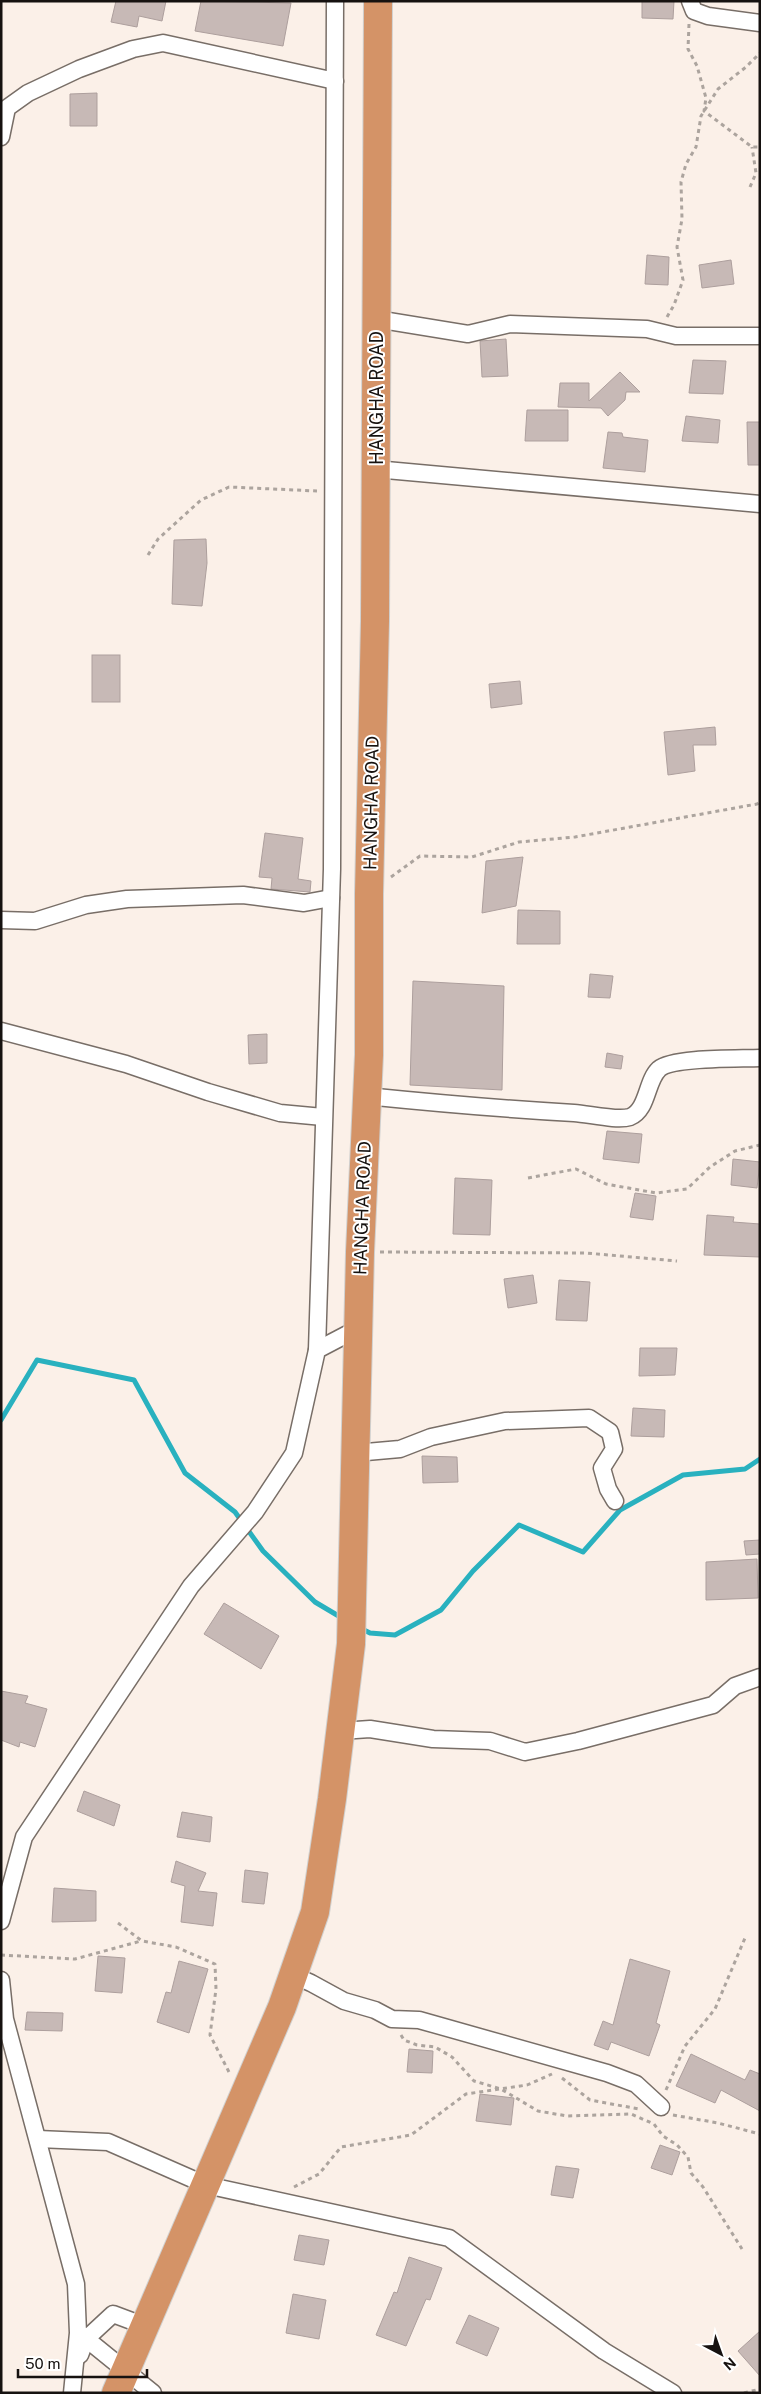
<svg xmlns="http://www.w3.org/2000/svg" width="761" height="2394" viewBox="0 0 761 2394" font-family="'Public Sans',sans-serif">
	<rect width="100%" height="100%" fill="#fbf0e8"/>
	<g fill="none" stroke-linecap="round" stroke-linejoin="round">
		<g stroke="#29b1bf" stroke-width="5">
			<path d="M1,1420L37,1360L134,1380L185,1473L235,1512L263,1551L315,1602L342,1618"/>
			<path d="M360,1628L370,1633L395,1635L441,1610L473,1571L519,1525L583,1552L620,1510L683,1475L745,1469L760,1459"/>
		</g>
	</g>
	<g fill="#c7b9b6" stroke="#ad9f9d">
		<path d="M116,1H166L162,21L139,16L137,27L111,22Z"/>
		<path d="M201,1L291,3L283,46L195,31Z"/>
		<path d="M642,1H674L673,19L642,18Z"/>
		<path d="M97,93V126H70V94Z"/>
		<path d="M647,255L669,257L668,285L645,284Z"/>
		<path d="M731,260L734,284L702,288L699,265Z"/>
		<path d="M506,339L508,376L482,377L480,341Z"/>
		<path d="M693,360L726,361L723,394L689,393Z"/>
		<path d="M620,372L640,392H626L625,400L608,416L601,408L558,407L560,383H589V401Z"/>
		<path d="M527,410H568V441H525Z"/>
		<path d="M686,416L720,420L718,443L682,441Z"/>
		<path d="M747,422H760V465H748Z"/>
		<path d="M608,432L622,433L623,437L648,440L645,472L603,468Z"/>
		<path d="M206,539L207,563L202,606L172,604L174,540Z"/>
		<rect x="92" y="655" width="28" height="47"/>
		<path d="M520,681L522,704L491,708L489,684Z"/>
		<path d="M715,727L716,745H693L695,771L668,775L664,732Z"/>
		<path d="M265,833L303,838L298,879L311,881L310,892L271,889L272,878L259,877Z"/>
		<path d="M523,857L516,906L482,913L486,861Z"/>
		<path d="M518,910L560,911V944H517Z"/>
		<path d="M590,974L613,976L610,998L588,997Z"/>
		<path d="M413,981L504,986L502,1090L410,1085Z"/>
		<path d="M267,1034V1063L249,1064L248,1035Z"/>
		<path d="M607,1053L623,1056L621,1069L605,1067Z"/>
		<path d="M607,1131L642,1134L639,1163L603,1159Z"/>
		<path d="M733,1159L760,1162L757,1188L731,1185Z"/>
		<path d="M455,1178L492,1180L490,1235L453,1234Z"/>
		<path d="M635,1193L656,1196L653,1220L630,1217Z"/>
		<path d="M707,1215L734,1217L733,1222L760,1224V1257L704,1255Z"/>
		<path d="M533,1275L537,1303L508,1308L504,1279Z"/>
		<path d="M559,1280L590,1282L587,1321L556,1320Z"/>
		<path d="M640,1348H677L675,1375L639,1376Z"/>
		<path d="M633,1408L665,1410L664,1437L631,1436Z"/>
		<path d="M422,1456L457,1457L458,1482L423,1483Z"/>
		<path d="M760,1540V1554L746,1555L744,1541Z"/>
		<path d="M757,1559L758,1598L706,1600V1562Z"/>
		<path d="M224,1603L279,1636L261,1669L204,1634Z"/>
		<path d="M1,1691L28,1696L25,1703L47,1709L35,1747L20,1742L19,1747L1,1740Z"/>
		<path d="M84,1791L120,1805L114,1826L77,1811Z"/>
		<path d="M182,1812L212,1817L210,1842L177,1837Z"/>
		<path d="M176,1861L206,1873L198,1891L217,1893L213,1926L181,1922L185,1886L171,1882Z"/>
		<path d="M245,1870L268,1873L264,1904L242,1902Z"/>
		<path d="M54,1888L96,1891V1921L52,1922Z"/>
		<path d="M98,1956L125,1958L122,1993L95,1991Z"/>
		<path d="M630,1959L670,1971L656,2023L660,2025L649,2056L611,2042L608,2050L594,2045L603,2021L613,2025Z"/>
		<path d="M179,1961L208,1969L189,2033L157,2022L166,1992L171,1993Z"/>
		<path d="M27,2012L63,2013L62,2031L25,2030Z"/>
		<path d="M409,2049L433,2051L432,2073L407,2072Z"/>
		<path d="M691,2054L745,2080L750,2070L760,2074V2111L721,2090L715,2103L676,2086Z"/>
		<path d="M480,2094L514,2098L511,2125L476,2121Z"/>
		<path d="M660,2145L680,2152L672,2175L651,2168Z"/>
		<path d="M556,2166L579,2169L573,2198L551,2195Z"/>
		<path d="M299,2235L329,2240L324,2265L294,2260Z"/>
		<path d="M409,2257L442,2268L430,2300L426,2299L406,2346L376,2335L394,2292L397,2293Z"/>
		<path d="M293,2294L326,2300L319,2339L286,2333Z"/>
		<path d="M469,2315L499,2328L487,2356L456,2343Z"/>
		<path d="M760,2331V2376L738,2351Z"/>
	</g>
	<g fill="none" stroke-linecap="round" stroke-linejoin="round">
		<g stroke="#786e67" stroke-width="19">
			<g id="street">
				<path d="M690,1L694,11L708,16L760,23"/>
				<path d="M1,137L7,108L28,93L79,69L133,49L163,43L335,81"/>
				<path d="M376,319L468,334L510,324L647,329L676,336H760"/>
				<path d="M375,469L760,504"/>
				<path d="M1,920L35,921L86,905L127,899L243,895L304,903L331,898"/>
				<path d="M1,1031L126,1064L208,1092L280,1113L323,1117"/>
				<path d="M366,1096C435,1103 504,1109 574,1113C589,1114 617,1121 630,1117C648,1110 646,1081 659,1069C673,1057 739,1059 760,1058"/>
				<path d="M317,1350L332,869L335,1"/>
				<path d="M355,1453L400,1449L431,1437L505,1421L589,1418L610,1432L614,1449L602,1468L608,1489L615,1501"/>
				<path d="M341,1731L370,1729L433,1739L490,1741L525,1752L578,1741L713,1705L735,1686L760,1677"/>
				<path d="M1,1921L24,1837L191,1586L255,1512L294,1453L317,1350L359,1328"/>
				<path d="M293,1975L311,1983L344,2001L375,2010L392,2019L419,2020L607,2073L636,2084L661,2107"/>
				<path d="M1,1980L5,2019L76,2284L78,2333L72,2393"/>
				<path d="M38,2139L108,2142L206,2185L449,2238L604,2351L673,2393"/>
				<path d="M79,2333L153,2393"/>
				<path d="M80,2355L86,2339L113,2314L145,2326"/>
			</g>
		</g>
		<g stroke="#d0d0cf" stroke-width="30">
			<path id="highway" d="M116,2393L282,2007L315,1912L332,1799L351,1644L360,1252L369,1055V894L375,621L378,1"/>
		</g>
		<g stroke="#aca49e" stroke-width="3" stroke-dasharray="4 4" stroke-linecap="butt">
			<path d="M689,24L688,49L697,66L706,98L704,111L752,147H760"/>
			<path d="M750,187L756,173L752,147"/>
			<path d="M667,317L674,305L683,280L677,247L682,219L681,182L686,164L696,147L701,116L718,89L746,67L760,53"/>
			<path d="M148,555L158,539L201,500L229,487L317,491"/>
			<path d="M391,877L420,856L472,857L519,842L575,837L757,804L760,802"/>
			<path d="M528,1178L576,1169L606,1184L656,1193L687,1189L710,1167L735,1151L760,1145"/>
			<path d="M380,1252L586,1253L677,1261"/>
			<path d="M118,1923L142,1941L176,1947L215,1964L216,1989L210,2035L230,2074"/>
			<path d="M1,1955L75,1959L141,1941"/>
			<path d="M401,2035L404,2040L417,2045L435,2047L452,2057L474,2081L501,2089L538,2111L567,2116L631,2114L654,2124L663,2136L677,2145L688,2157L691,2173L703,2187L742,2249"/>
			<path d="M562,2078L590,2100L639,2109"/>
			<path d="M666,2090L685,2046L715,2009L745,1938"/>
			<path d="M673,2115L718,2123L760,2134"/>
			<path d="M294,2187L319,2174L341,2147L411,2135L466,2094L527,2085L552,2074"/>
			<path d="M744,2393L760,2389"/>
		</g>
		<use href="#street" stroke="#fff" stroke-width="16"/>
		<use href="#highway" stroke="#d49367" stroke-width="28"/>
	</g>
	<g text-anchor="middle" dominant-baseline="central" stroke-width="4" stroke-linejoin="round" paint-order="stroke">
		<g font-size="18" fill="#161210" stroke="#fff">
			<text transform="translate(376 398) rotate(-90)">HANGHA ROAD</text>
			<text transform="translate(371 803) rotate(-89)">HANGHA ROAD</text>
			<text transform="translate(362 1208) rotate(-88)">HANGHA ROAD</text>
		</g>
	</g>
	<rect width="761" height="2394" fill="none" stroke="#161210" stroke-width="5"/>
	<g transform="translate(721 2354) rotate(139)" stroke="#ffffff" stroke-width="4" paint-order="stroke">
	<path d="M0-4L9 19L0 12L-9 19Z" fill="#161210"/>
	<text y="-8" font-size="14" font-weight="bold" text-anchor="middle" fill="#161210">N</text>
	</g>
	<path d="M18 2369v8h129v-8" fill="none" stroke="#161210" stroke-width="2.5"/>
	<text x="25" y="2369" font-size="15" fill="#161210" stroke="#ffffff" stroke-width="4" paint-order="stroke">50 m</text>
</svg>
